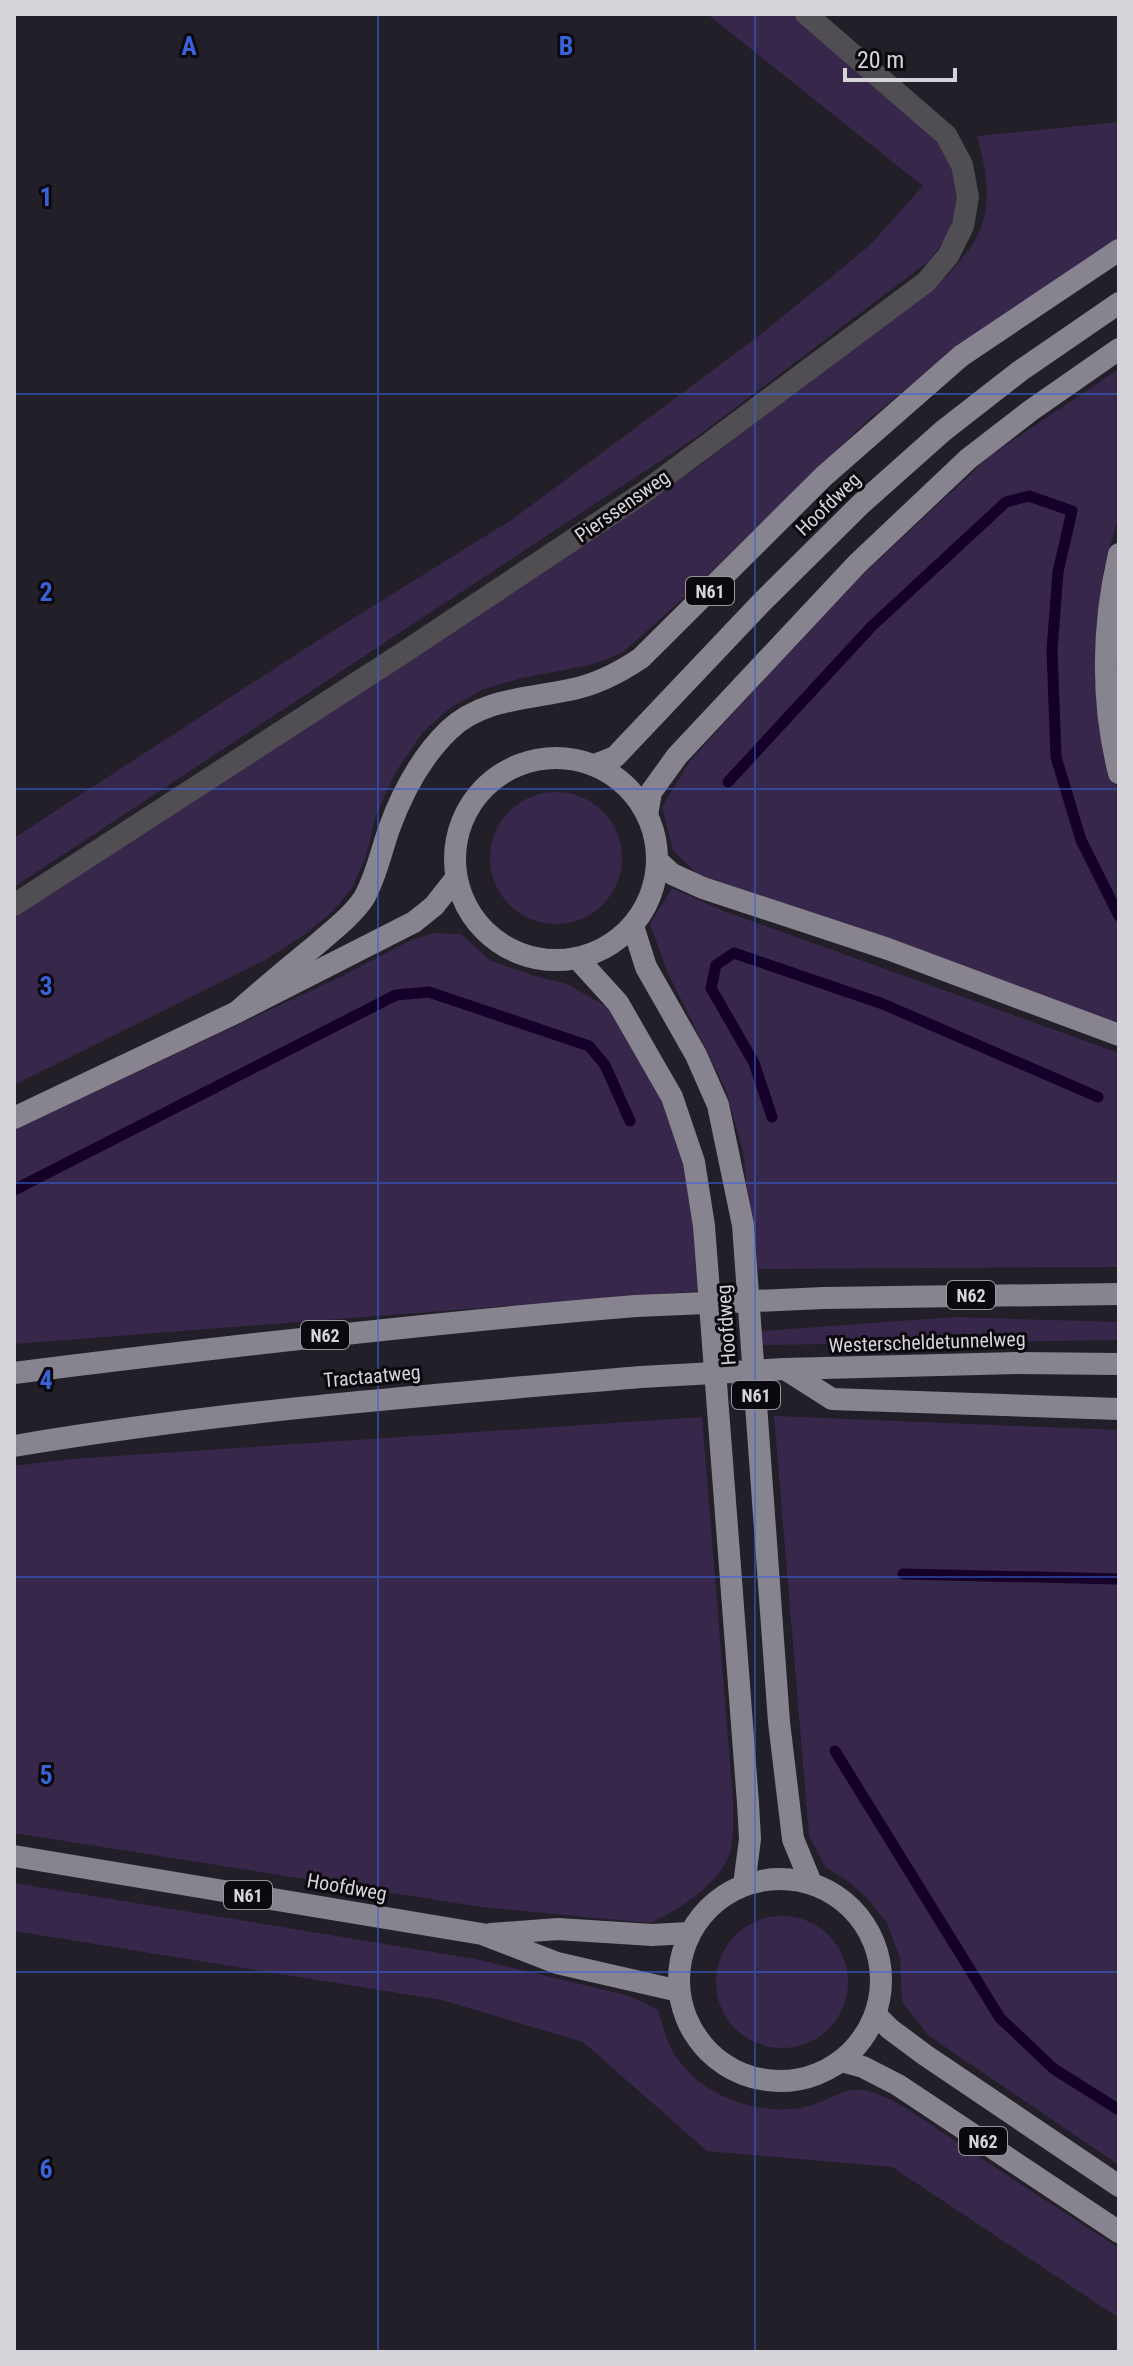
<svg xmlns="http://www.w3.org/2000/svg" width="1133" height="2366" viewBox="0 0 1133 2366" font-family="'Roboto Condensed',sans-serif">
	<rect width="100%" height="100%" fill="#221f28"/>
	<g fill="#37274b">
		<path d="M707,14H795L940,143L960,167L955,226L929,261L698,436L14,887V838L320,639L513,519L765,331L869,246L923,186Z"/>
		<path d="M1119,122V240L972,336L869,419L686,596L622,653L590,665L522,678L484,689L450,708L423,732L395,773L376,815L366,856L352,888L333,911L307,933L267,959L14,1085V918L691,472L948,275C958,262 972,249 978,234C993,202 986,168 977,136Z"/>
		<path d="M1119,369V515L1103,572L1095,682L1112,773L1119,793V1025L696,873L673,850L662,807L689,762L833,602L991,455Z"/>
		<circle cx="556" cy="858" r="66"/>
		<path d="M672,888L724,911L1119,1053V1267L756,1269L743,1151L726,1090L667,971L650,924Z"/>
		<path d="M434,933L461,934L491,961L535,976L567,984L611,1009L664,1099L684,1166L697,1228L700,1291L14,1344V1130L344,975L409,941Z"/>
		<path d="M954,1317L1119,1322V1340L762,1345V1331Z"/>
		<path d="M774,1416L1119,1430V2165L929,2036L902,2002L900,1958L887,1923L867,1898L848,1881L826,1868L809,1836Z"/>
		<path d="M702,1417L733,1799C733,1815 734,1834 731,1849C723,1882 679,1910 650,1923L481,1907L14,1833V1466L71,1459Z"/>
		<path d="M14,1883L476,1959L630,1996L658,2010C662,2021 664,2034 669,2044C692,2094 758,2119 809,2106C835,2099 847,2082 878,2094C909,2107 938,2130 966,2148C1017,2182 1068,2215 1119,2248V2318L892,2167L707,2151L583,2042L442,2000L14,1931Z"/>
		<circle cx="782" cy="1982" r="66"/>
	</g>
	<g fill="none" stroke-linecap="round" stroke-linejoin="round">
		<g stroke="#140028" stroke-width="11">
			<path d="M728,782L872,626L1006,502L1029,496L1072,511L1058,572L1052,650L1056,757L1081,840L1119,916"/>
			<path d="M772,1117L754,1063L711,988L716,965L734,953L883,1004L1098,1097"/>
			<path d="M14,1190L396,995L429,992L589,1046L605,1065L630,1121"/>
			<path d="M903,1574L1119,1579"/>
			<path d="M835,1751L1000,2018L1054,2069L1119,2110"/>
		</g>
		<path stroke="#504e53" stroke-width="22" d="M14,905L409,649L643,493L926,282L948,256L963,226L968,197L962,165L946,135L806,14"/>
		<g stroke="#88848f" stroke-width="22">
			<path d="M1119,554C1102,626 1101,702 1119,773"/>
			<circle cx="556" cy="859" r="101"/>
			<path d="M595,765L615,757L761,603L861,504L943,431L1020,371L1119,303"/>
			<path d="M647,815L651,792L677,756L857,564L968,459L1030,411L1119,349"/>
			<path d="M659,862L672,874L703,888L888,949L1119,1035"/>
			<path d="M633,926L646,967L696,1055L718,1105L743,1225L779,1722L793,1839L811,1883"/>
			<path d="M577,958L618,1003L672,1097L694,1162L704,1226L748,1803L750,1839L744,1885"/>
			<path d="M237,1012C263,989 289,967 316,945C332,931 352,916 364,898C376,877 381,852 389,829C402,793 421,757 449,730C481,699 527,699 569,690C595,685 619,673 641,658L824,476L961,356L1119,250"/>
			<path d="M14,1118L237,1012L414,922L434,906L456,878"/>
			<path d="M824,1298L1119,1294"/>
			<path d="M785,1369L832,1399L1119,1409"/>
			<path d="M785,1369L1017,1363L1119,1364"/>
			<path d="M14,1373C221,1347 428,1323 636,1306"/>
			<path d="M14,1446C221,1411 432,1395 641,1377"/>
			<path d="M14,1856L482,1934L557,1963L679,1991"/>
			<circle cx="780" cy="1980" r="101"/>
			<path d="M491,1934L558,1929L652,1935L689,1933"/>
			<path d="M876,2015L890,2029L925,2055L1119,2186"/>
			<path d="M841,2061L863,2067L898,2085L1119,2232"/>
		</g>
		<g stroke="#88848f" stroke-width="22">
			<path d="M636,1306L824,1298"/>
			<path d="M641,1377L785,1369"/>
		</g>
	</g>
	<path fill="none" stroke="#3962d8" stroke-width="2" stroke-opacity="0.55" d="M378,14V2352M755,14V2352M14,394H1119M14,789H1119M14,1183H1119M14,1577H1119M14,1972H1119"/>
	<g text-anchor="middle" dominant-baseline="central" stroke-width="6" stroke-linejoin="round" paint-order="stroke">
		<g fill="#0b090e" stroke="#99979d" stroke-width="2">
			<rect x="686" y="577" width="48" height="28" rx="6"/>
			<rect x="947" y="1281" width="48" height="28" rx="6"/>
			<rect x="301" y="1321" width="48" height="28" rx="6"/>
			<rect x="732" y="1381" width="48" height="28" rx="6"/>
			<rect x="224" y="1881" width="48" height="28" rx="6"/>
			<rect x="959" y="2127" width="48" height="28" rx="6"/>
		</g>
		<g font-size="18" font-weight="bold" fill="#d6d4da">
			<text x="710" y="591">N61</text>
			<text x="971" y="1295">N62</text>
			<text x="325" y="1335">N62</text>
			<text x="756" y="1395">N61</text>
			<text x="248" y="1895">N61</text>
			<text x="983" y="2141">N62</text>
		</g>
		<g font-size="20" fill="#d6d4da" stroke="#0b090e">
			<text transform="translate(828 504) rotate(-44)">Hoofdweg</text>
			<text transform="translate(622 506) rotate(-35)">Pierssensweg</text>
			<text transform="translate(726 1325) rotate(-94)">Hoofdweg</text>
			<text transform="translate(927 1342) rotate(-2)">Westerscheldetunnelweg</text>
			<text transform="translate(372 1376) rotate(-5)">Tractaatweg</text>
			<text transform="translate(347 1887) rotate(10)">Hoofdweg</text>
		</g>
	</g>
	<g font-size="26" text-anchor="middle" font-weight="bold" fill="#3962d8" stroke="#0b090e" stroke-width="6" stroke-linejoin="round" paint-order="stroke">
		<text x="189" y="55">A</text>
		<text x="566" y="55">B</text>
		<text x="46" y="206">1</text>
		<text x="46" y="601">2</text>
		<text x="46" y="995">3</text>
		<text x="46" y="1389">4</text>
		<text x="46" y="1784">5</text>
		<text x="46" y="2178">6</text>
	</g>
	<rect width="1133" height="2366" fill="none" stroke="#d6d4da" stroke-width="32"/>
	<path d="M845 68v12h110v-12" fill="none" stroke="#d6d4da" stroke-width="4"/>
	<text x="857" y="68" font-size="24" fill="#d6d4da" stroke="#0b090e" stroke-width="6" paint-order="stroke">20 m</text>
</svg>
